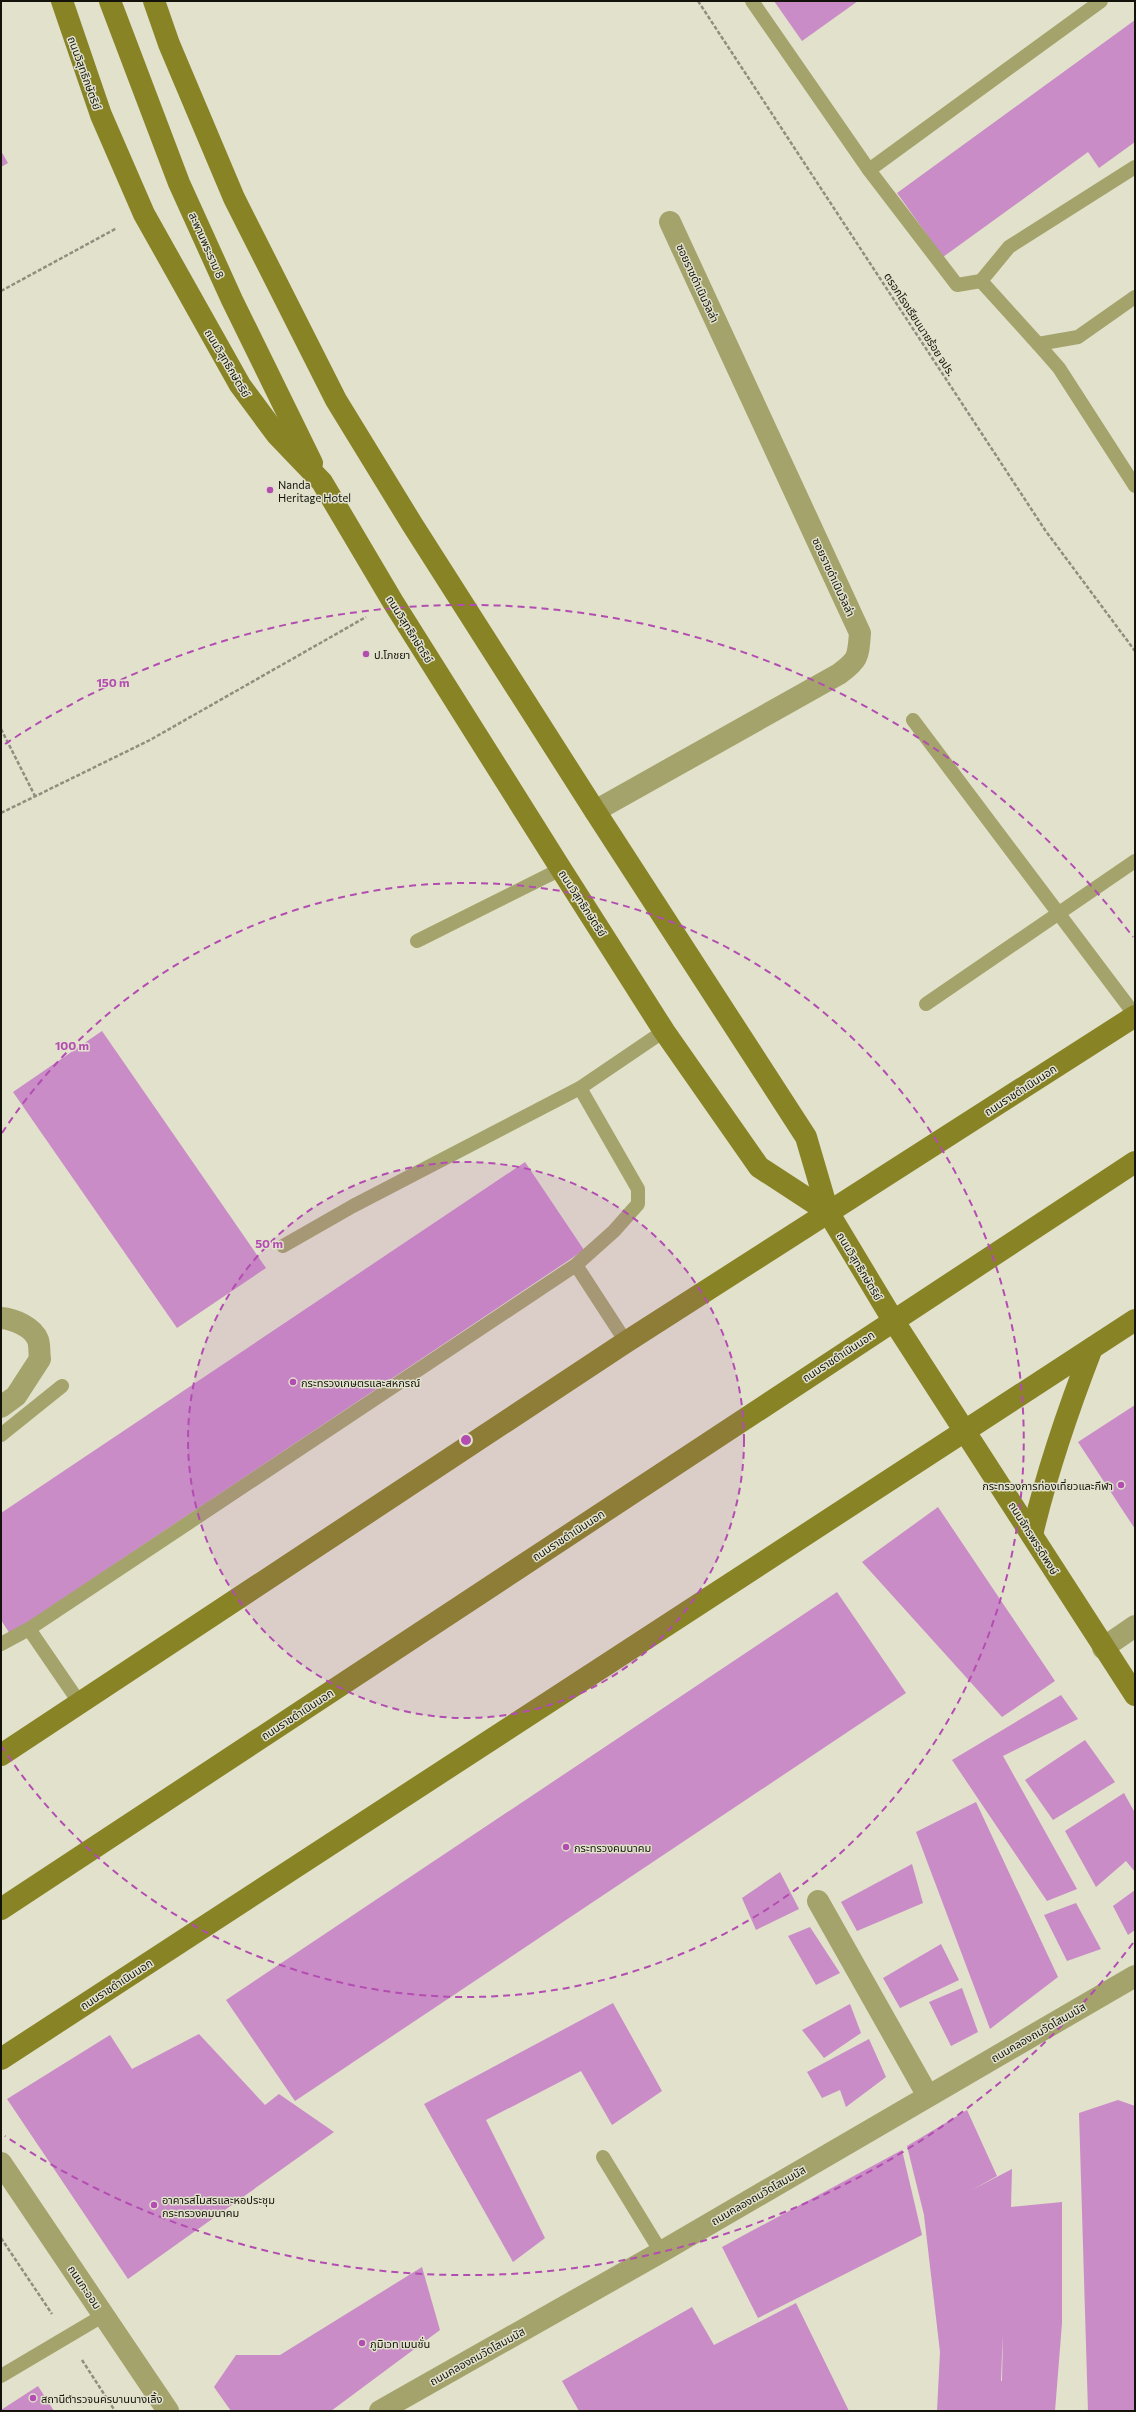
<svg xmlns="http://www.w3.org/2000/svg" width="1136" height="2412" viewBox="0 0 1136 2412" font-family="Commissioner,'Noto Sans Thai',sans-serif">
	<rect width="100%" height="100%" fill="#e1e1cc"/>
	<g fill="#c98cc6" fill-rule="evenodd">
		<path d="M774,1H858L802,41Z"/>
		<path d="M1135,20V142L1099,168L1088,152L943,257L897,193Z"/>
		<path d="M1,151L8,163L1,167Z"/>
		<path d="M102,1031L266,1268L177,1328L13,1092Z"/>
		<path d="M525,1162L584,1250L10,1634L1,1620V1513Z"/>
		<path d="M1135,1405V1529L1078,1442Z"/>
		<path d="M938,1507L1055,1681L1002,1717L862,1562Z"/>
		<path d="M837,1592L906,1693L295,2101L226,2000Z"/>
		<path d="M1061,1695L1078,1719L1003,1756L1077,1889L1047,1901L952,1760Z"/>
		<path d="M1085,1740L1115,1782L1053,1820L1025,1780Z"/>
		<path d="M1124,1793L1135,1813V1872L1126,1861L1096,1887L1065,1831Z"/>
		<path d="M976,1802L1058,1977L990,2029L916,1832Z"/>
		<path d="M912,1864L923,1903L857,1931L841,1902Z"/>
		<path d="M780,1872L799,1909L756,1930L742,1898Z"/>
		<path d="M1135,1890V1930L1128,1935L1113,1906Z"/>
		<path d="M1076,1903L1101,1949L1067,1961L1044,1915Z"/>
		<path d="M810,1927L840,1973L816,1985L788,1936Z"/>
		<path d="M941,1944L959,1980L900,2008L883,1978Z"/>
		<path d="M962,1988L978,2032L951,2046L929,2002Z"/>
		<path d="M613,2003L662,2091L612,2125L581,2071L486,2120L545,2238L513,2262L424,2104Z"/>
		<path d="M850,2004L861,2033L824,2058L802,2030Z"/>
		<path d="M199,2034L265,2105L279,2094L334,2132L128,2279L7,2099L110,2035L132,2069Z"/>
		<path d="M869,2039L886,2077L846,2107L840,2090L822,2098L807,2072Z"/>
		<path d="M1118,2100L1135,2106V2411H1088L1079,2113Z"/>
		<path d="M967,2110L997,2176L970,2191L1012,2169L1011,2207L1062,2202V2323L1055,2411H937L940,2352L924,2215L907,2146ZM1003,2335L1002,2381H1001L1002,2354Z"/>
		<path d="M902,2150L922,2235L758,2318L722,2247Z"/>
		<path d="M422,2267L440,2330L331,2411H231L214,2387L236,2355H280Z"/>
		<path d="M796,2303L849,2411H579L562,2381L692,2307L714,2345Z"/>
		<path d="M38,2386L54,2411H1V2410Z"/>
	</g>
	<g fill="none" stroke-linecap="round" stroke-linejoin="round">
		<g stroke="#8f8f7f" stroke-width="2.5" stroke-dasharray="4 2" stroke-linecap="butt">
			<path d="M698,1L1045,530L1135,651"/>
			<path d="M1,291L117,228"/>
			<path d="M1,729L36,798"/>
			<path d="M1,813L150,740L366,617"/>
			<path d="M1,2238L52,2314"/>
			<path d="M82,2360L115,2411"/>
		</g>
		<g stroke="#a4a36b" stroke-width="14">
			<path d="M752,1L869,170L957,285L981,281"/>
			<path d="M869,170L1101,1"/>
			<path d="M1135,297L1078,337L1038,344L1059,368L1135,486"/>
			<path d="M1038,344L981,281L1009,247L1135,167"/>
			<path d="M913,720L1135,1015"/>
			<path d="M417,941L561,869"/>
			<path d="M926,1004L1135,861"/>
			<path d="M283,1246L353,1206L580,1088"/>
			<path d="M576,1265L626,1342"/>
			<path d="M1,1435L62,1386"/>
			<path d="M29,1629L79,1702"/>
			<path d="M1,1644L29,1629L576,1265L614,1231L638,1204V1189L580,1088L664,1031"/>
			<path d="M603,2157L661,2252"/>
			<path d="M1,2376L104,2315"/>
		</g>
		<g stroke="#a4a36b" stroke-width="22">
			<path d="M595,811L839,674C859,659 858,657 860,633L670,222"/>
			<path d="M1,1318C14,1319 33,1327 38,1340C40,1346 39,1354 40,1359L16,1396L1,1407"/>
			<path d="M1103,1648L1135,1626"/>
			<path d="M818,1901L928,2096"/>
			<path d="M1,2163L168,2411"/>
			<path d="M380,2411L661,2252L1135,1976"/>
		</g>
		<g stroke="#888426" stroke-width="22">
			<path d="M62,1L101,115L144,214L240,385L277,435L322,482L393,602L561,869L664,1031L759,1167L828,1212"/>
			<path d="M110,1L179,183L232,300L312,463"/>
			<path d="M154,1L169,44L234,198L336,400L412,524L595,811L806,1137L828,1212L893,1320L1135,1695"/>
			<path d="M1032,1535C1047,1471 1068,1410 1092,1348"/>
			<path d="M1,1755L626,1342L1135,1016"/>
			<path d="M1,1909L1135,1162"/>
			<path d="M1,2059L1135,1320"/>
		</g>
	</g>
	<circle cx="466" cy="1440" r="278" fill="#b34db1" fill-opacity=".12"/>
	<g fill="none" stroke="#b34db1" stroke-width="2" stroke-dasharray="7 5">
		<circle cx="466" cy="1440" r="278"/>
		<path d="M2 1133A557 557 0 1 1 2 1747"/>
		<path d="M1133 1943A835 835 0 0 1 5 2136M5 744A835 835 0 0 1 1133 937"/>
	</g>
	<g fill="#b34db1" stroke="#e1e1cc" stroke-width="1.5">
		<circle cx="270" cy="490" r="4"/>
		<circle cx="366" cy="654" r="4"/>
		<circle cx="293" cy="1382" r="4"/>
		<circle cx="1121" cy="1485" r="4"/>
		<circle cx="566" cy="1847" r="4"/>
		<circle cx="154" cy="2205" r="4"/>
		<circle cx="362" cy="2343" r="4"/>
		<circle cx="33" cy="2398" r="4"/>
	</g>
	<g text-anchor="middle" dominant-baseline="central" stroke-width="3" stroke-linejoin="round" paint-order="stroke">
		<g font-size="11" fill="#13130b" stroke="#e1e1cc">
			<text transform="translate(85 73) rotate(70)">ถนนวิสุทธิกษัตริย์</text>
			<text transform="translate(207 245) rotate(66)">สะพานพระราม 8</text>
			<text transform="translate(698 283) rotate(65)">ซอยราชดำเนินวิลล่า</text>
			<text transform="translate(920 324) rotate(57)">ตรอกโรงเรียนนายร้อย จปร.</text>
			<text transform="translate(228 363) rotate(59)">ถนนวิสุทธิกษัตริย์</text>
			<text transform="translate(834 577) rotate(65)">ซอยราชดำเนินวิลล่า</text>
			<text transform="translate(410 629) rotate(58)">ถนนวิสุทธิกษัตริย์</text>
			<text transform="translate(583 903) rotate(57)">ถนนวิสุทธิกษัตริย์</text>
			<text transform="translate(1020 1090) rotate(-33)">ถนนราชดำเนินนอก</text>
			<text transform="translate(860 1266) rotate(59)">ถนนวิสุทธิกษัตริย์</text>
			<text transform="translate(838 1356) rotate(-33)">ถนนราชดำเนินนอก</text>
			<text transform="translate(568 1535) rotate(-33)">ถนนราชดำเนินนอก</text>
			<text transform="translate(1034 1538) rotate(58)">ถนนจักรพรรดิพงษ์</text>
			<text transform="translate(297 1714) rotate(-33)">ถนนราชดำเนินนอก</text>
			<text transform="translate(116 1984) rotate(-33)">ถนนราชดำเนินนอก</text>
			<text transform="translate(1038 2032) rotate(-30)">ถนนคลองถมวัดโสมมนัส</text>
			<text transform="translate(758 2195) rotate(-30)">ถนนคลองถมวัดโสมมนัส</text>
			<text transform="translate(85 2287) rotate(56)">ถนนกะออม</text>
			<text transform="translate(477 2356) rotate(-29)">ถนนคลองถมวัดโสมมนัส</text>
		</g>
		<g font-size="11" fill="#13130b" stroke="#e1e1cc" text-anchor="start">
			<text x="278" y="484">Nanda<tspan x="278" dy="13">Heritage Hotel</tspan></text>
			<text x="374" y="654">ป.โภชยา</text>
			<text x="301" y="1382">กระทรวงเกษตรและสหกรณ์</text>
			<text x="1113" y="1485" text-anchor="end">กระทรวงการท่องเที่ยวและกีฬา</text>
			<text x="574" y="1847">กระทรวงคมนาคม</text>
			<text x="162" y="2199">อาคารสโมสรและหอประชุม<tspan x="162" dy="13">กระทรวงคมนาคม</tspan></text>
			<text x="370" y="2343">ภูมิเวท เมนชั่น</text>
			<text x="41" y="2398">สถานีตำรวจนครบานนางเลิ้ง</text>
		</g>
	</g>
	<circle cx="466" cy="1440" r="6" fill="#b34db1" stroke="#e1e1cc" stroke-width="2"/>
	<g font-size="12" text-anchor="middle" font-weight="bold" fill="#b34db1" stroke="#e1e1cc" stroke-width="3" stroke-linejoin="round" paint-order="stroke">
		<text x="113" y="687">150 m</text>
		<text x="72" y="1050">100 m</text>
		<text x="269" y="1248">50 m</text>
	</g>
	<rect width="1136" height="2412" fill="none" stroke="#13130b" stroke-width="4"/>
</svg>
